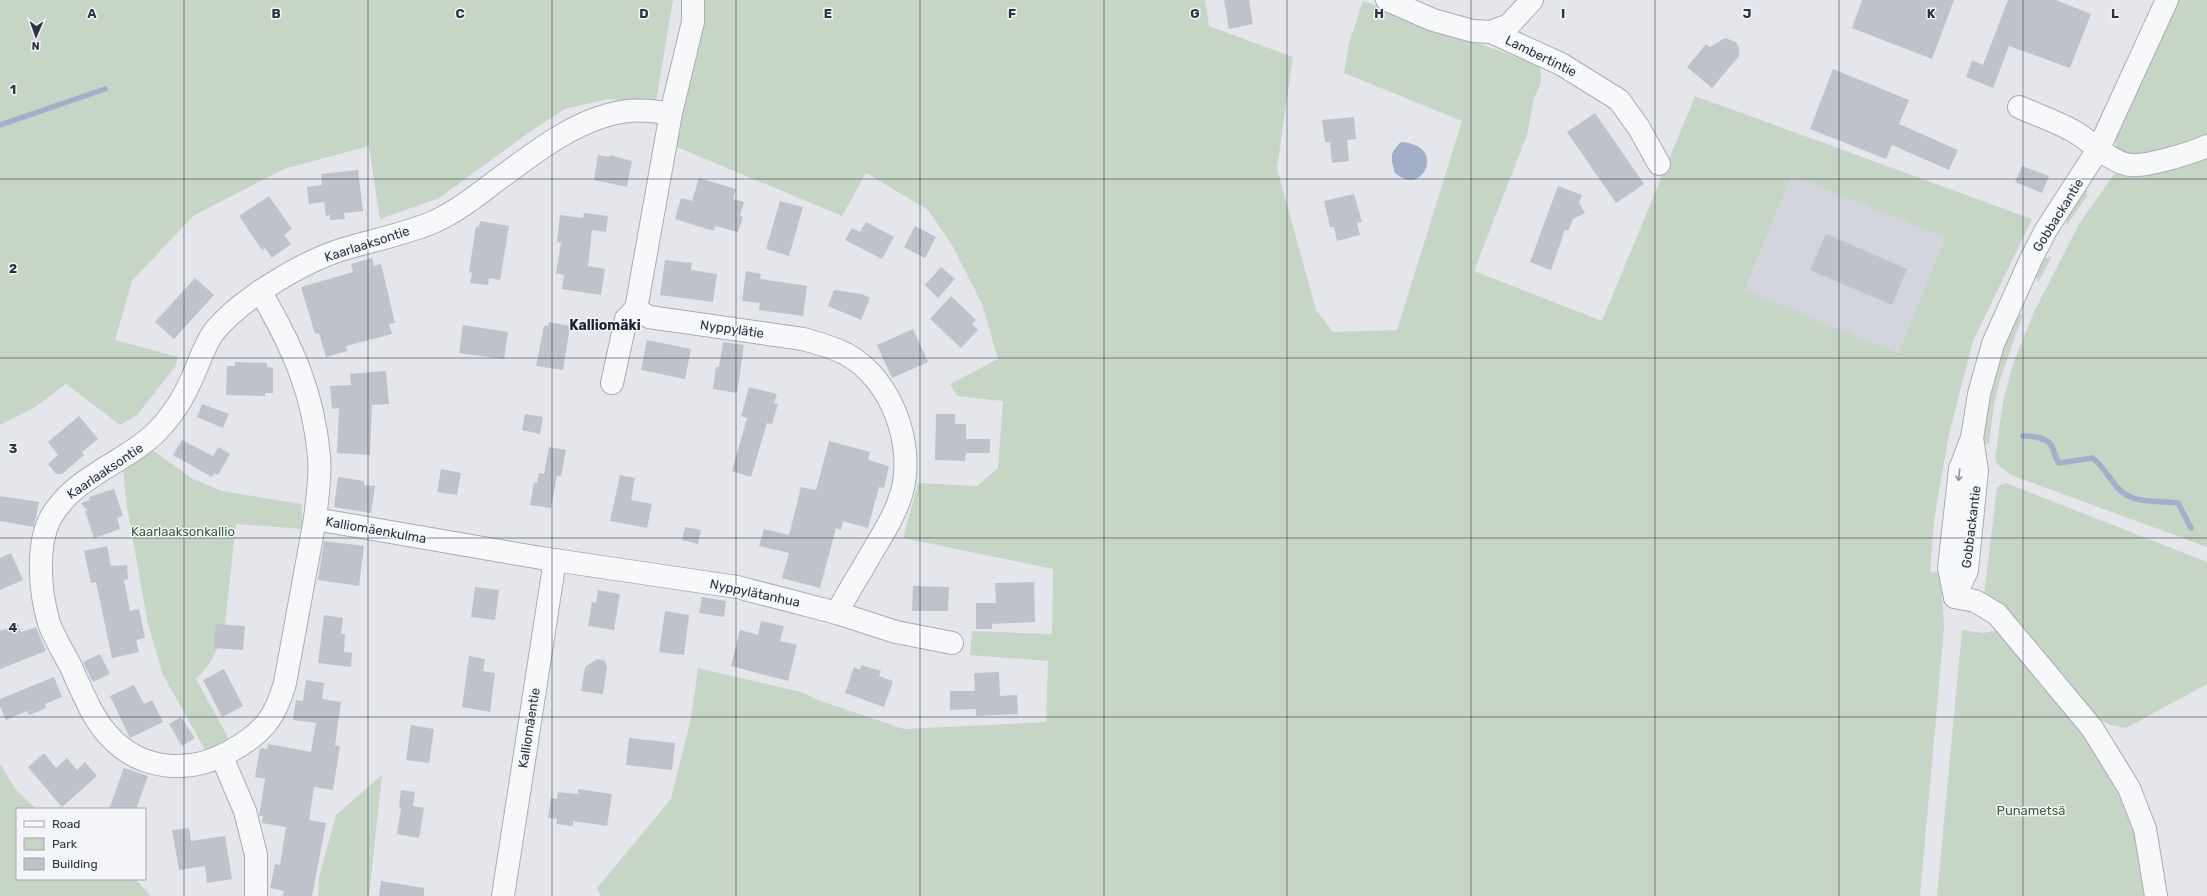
<svg xmlns="http://www.w3.org/2000/svg" width="2207" height="896" viewBox="0 0 2207 896" font-family="Rubik,sans-serif">
	<rect width="100%" height="100%" fill="#e4e6eb"/>
	<path fill="#d2d5dd" d="M1792,176L1945,238L1898,353L1745,291Z"/>
	<g fill="#c7d5c6" fill-rule="evenodd">
		<path d="M0,0H673L656,102L608,99L565,109L531,131L439,198L380,219L369,146L284,169L193,216L132,281L115,340L178,357L175,367L137,415L120,425L66,384L35,407L0,425Z"/>
		<path d="M700,0H1205L1209,26L1293,57L1277,168L1316,310L1333,332L1397,330L1462,121L1344,73L1349,43L1363,1L1540,66L1541,82L1534,98L1527,135L1474,271L1602,321L1695,96L2032,219L1973,341L1949,434L1934,520L1930,572L1941,573L1944,629L1920,896H601L597,888L671,799L691,718L698,668L801,692L818,700L904,729L1046,722L1048,661L970,655L972,631L1052,634L1053,569L903,538L918,483L977,486L998,468L1003,401L957,396L950,384L998,359L982,304L952,245L928,210L866,173L842,216L672,145L704,19V7ZM1792,176L1945,238L1898,353L1745,290Z"/>
		<path d="M2178,0H2207V138L2153,155L2121,154L2116,146L2115,137Z"/>
		<path d="M2207,155V547L2011,475L1998,465L1995,459L2003,402L2013,364L2034,312L2079,224L2114,174H2130Z"/>
		<path d="M2084,188L2087,190V196L2067,225L2066,215Z"/>
		<path d="M2052,256L2038,283L2035,272L2042,259Z"/>
		<path d="M2023,314L2000,380L1994,404L1989,444H1984L1983,419L1986,401L2013,318Z"/>
		<path d="M151,449L193,479L222,491L302,504V529L236,524L224,633C217,651 210,666 196,679L230,741L208,755L163,675L148,624L127,507L123,470Z"/>
		<path d="M2006,483L2207,562V684L2126,728L2111,725L2092,716L1984,595L1997,487Z"/>
		<path d="M1962,630L1983,633L2000,630L2083,724L2119,794L2135,836L2144,896H1937Z"/>
		<path d="M0,764L17,791L36,809H17V879H135L151,896H0Z"/>
		<path d="M382,775L369,896H318L319,877L336,815Z"/>
	</g>
	<path fill="#a1afc9" d="M1401,142C1444,145 1426,187 1405,179C1402,178 1398,175 1395,173C1391,158 1389,153 1401,142Z"/>
	<g fill="none" stroke-linecap="round" stroke-linejoin="round">
		<g stroke="#a1afc9" stroke-width="5.5">
			<path d="M0,125L105,89"/>
			<path d="M2023,436C2034,436 2048,437 2053,448C2055,454 2055,458 2059,463L2093,458C2103,467 2108,476 2117,487C2132,505 2156,500 2178,503L2191,528"/>
		</g>
	</g>
	<g fill="#bfc1cb">
		<path d="M1224,0H1249L1253,24L1229,29Z"/>
		<path d="M1862,0H1954L1932,59L1852,28Z"/>
		<path d="M2008,0H2056L2091,14L2070,68L2009,46L1993,88L1966,77L1972,60L1983,65Z"/>
		<path d="M1725,38L1736,42L1739,48V56L1712,88L1687,67L1706,44L1710,47Z"/>
		<path d="M1833,69L1909,100L1899,124L1958,150L1949,170L1892,145L1886,159L1810,129Z"/>
		<path d="M1595,113L1644,184L1616,203L1567,132Z"/>
		<path d="M1354,117L1356,139L1347,140L1349,161L1332,163L1330,142H1325L1322,120Z"/>
		<path d="M598,155L609,157L610,155L632,161L627,187L594,180Z"/>
		<path d="M2022,166L2049,176L2042,193L2015,182Z"/>
		<path d="M358,170L363,211L344,213L345,219L330,220V215L326,216L324,202L309,204L307,187L322,185L321,174Z"/>
		<path d="M699,178L736,189L733,199L744,202L740,216L743,217L738,232L715,226L714,231L675,219L681,198L692,201Z"/>
		<path d="M1558,186L1582,195L1579,203L1585,213L1573,219L1568,231L1565,230L1551,270L1530,262Z"/>
		<path d="M1354,194L1362,222L1357,223L1360,235L1337,241L1334,227H1330L1324,201Z"/>
		<path d="M269,196L292,229L284,235L291,244L272,258L265,248L262,250L239,216Z"/>
		<path d="M780,201L803,207L789,256L766,249Z"/>
		<path d="M584,213L608,216L606,232L592,230L588,266L605,269L601,295L562,289L564,275L556,273L561,243L557,242L560,215L583,218Z"/>
		<path d="M480,221L509,226L500,280L489,278L488,285L470,283L472,273L469,272L476,226L479,227Z"/>
		<path d="M866,222L894,237L882,259L845,240L852,228L860,232Z"/>
		<path d="M915,226L936,237L925,258L904,247Z"/>
		<path d="M1826,234L1907,269L1892,305L1810,270Z"/>
		<path d="M372,258L374,266L381,264L395,323L389,324L392,334L346,346L347,351L326,357L319,333L315,334L301,287L353,272L351,264Z"/>
		<path d="M665,260L692,263L691,270L717,274L713,302L660,295Z"/>
		<path d="M941,267L955,279L938,298L925,285Z"/>
		<path d="M746,271L761,274L760,279L807,286L803,316L759,310L760,303L742,301Z"/>
		<path d="M195,278L214,295L174,339L155,322Z"/>
		<path d="M834,290L862,294L870,298L861,320L828,306Z"/>
		<path d="M951,296L976,320L972,324L978,330L961,348L930,319Z"/>
		<path d="M549,322L570,326L563,370L536,366L544,326H548Z"/>
		<path d="M463,325L508,332L504,359L459,353Z"/>
		<path d="M913,329L928,362L892,378L877,345Z"/>
		<path d="M647,340L691,349L685,379L641,370Z"/>
		<path d="M723,342L744,345L737,393L713,389L716,367H719Z"/>
		<path d="M235,362L267,363V367L273,368V393H265V396L226,395L227,366H235Z"/>
		<path d="M386,371L389,404L372,405L370,455L337,453L339,408L332,409L330,386L351,385L350,374Z"/>
		<path d="M749,387L777,394L774,403L778,404L772,424L767,423L751,477L732,471L747,418L741,416Z"/>
		<path d="M202,404L229,414L223,428L197,417Z"/>
		<path d="M525,414L543,417L540,434L522,430Z"/>
		<path d="M936,414H955V424H966V439H990V453H966L965,461L935,460Z"/>
		<path d="M79,416L98,439L82,452L84,455L62,474H56L48,464L58,455L48,442Z"/>
		<path d="M182,440L213,456L218,447L230,454L218,475L214,473L212,477L173,455Z"/>
		<path d="M829,441L870,452L868,460L889,466L884,488L879,487L868,528L843,521L841,530L836,528L820,588L782,578L789,553L759,546L764,529L789,535L801,487L816,490Z"/>
		<path d="M549,447L566,450L561,476L550,475L557,476L551,508L530,505L534,483H537L539,473L544,474Z"/>
		<path d="M441,469L461,473L457,495L437,492Z"/>
		<path d="M620,475L635,478L631,500L652,504L647,528L610,521Z"/>
		<path d="M338,477L364,481V485L375,486L371,513L334,507Z"/>
		<path d="M114,489L123,516L117,518L120,529L94,538L85,511H88L81,503L90,500L89,497Z"/>
		<path d="M0,496L39,502L34,527L0,521Z"/>
		<path d="M685,527L701,530L698,544L682,540Z"/>
		<path d="M324,541L364,546L359,586L318,580Z"/>
		<path d="M107,546L111,566L127,565L128,579L124,580L130,611L139,609L145,638L136,640L139,652L112,658L96,582L91,583L84,551Z"/>
		<path d="M11,553L23,580L0,590V558Z"/>
		<path d="M1034,582L1035,622L992,624V629H976V603H996L995,583Z"/>
		<path d="M913,586L949,587L948,611H912Z"/>
		<path d="M475,587L499,590L495,620L471,617Z"/>
		<path d="M598,590L620,594L614,630L588,626L592,602L596,603Z"/>
		<path d="M702,597L726,601L724,617L699,613Z"/>
		<path d="M665,611L689,615L684,655L659,652Z"/>
		<path d="M324,615L343,618L341,634H345L344,652L352,653L351,667L318,663Z"/>
		<path d="M761,621L784,626L780,641L797,645L788,681L731,666L740,630L758,635Z"/>
		<path d="M18,624L21,632L36,627L46,651L0,669V631Z"/>
		<path d="M216,624L245,626L243,650L214,648Z"/>
		<path d="M100,654L110,674L93,682L83,662Z"/>
		<path d="M469,656L485,659L483,671L495,673L490,712L462,707Z"/>
		<path d="M597,659L605,661L607,667L603,694L581,691L585,667Z"/>
		<path d="M861,665L881,671L879,676L893,681L884,707L845,693L854,667L860,670Z"/>
		<path d="M224,669L243,706L222,717L203,680Z"/>
		<path d="M999,672L1000,696L1017,695L1018,714L976,716V709L950,710V691H975L974,673Z"/>
		<path d="M54,677L62,697L45,704L46,708L29,715L27,711L6,720L0,706V699Z"/>
		<path d="M306,680L324,683L322,699L341,702L335,745L340,746L333,790L314,787L309,820L326,823L312,896H283L284,891L270,888L275,864L280,865L286,827L262,823L263,816H259L265,779L255,777L260,748L267,749L268,744L311,752L316,723L293,720L296,700L303,701Z"/>
		<path d="M134,685L144,704L152,700L163,722L130,738L110,696Z"/>
		<path d="M181,717L195,738L182,746L169,724Z"/>
		<path d="M411,725L434,729L429,763L406,760Z"/>
		<path d="M629,738L675,743L672,770L626,765Z"/>
		<path d="M44,753L56,768L67,758L77,770L85,762L97,776L62,807L28,767Z"/>
		<path d="M124,768L148,776L136,809H109Z"/>
		<path d="M578,789L612,794L607,826L573,821V826L556,824L557,819L548,818L551,798L557,799L558,792L578,794Z"/>
		<path d="M401,790L415,792L413,806L424,808L419,838L397,834L401,808L399,807Z"/>
		<path d="M189,828L191,841L225,836L232,879L207,883L205,866L179,870L172,830Z"/>
		<path d="M381,881L424,888V896H379Z"/>
	</g>
	<g fill="none" stroke-linecap="round" stroke-linejoin="round">
		<g stroke="#a9acb5" stroke-width="24">
			<g id="minor">
				<path d="M693,0V22L671,113L636,309L649,317L803,339C818,343 832,347 846,354C892,379 916,446 901,495C893,521 876,544 863,568C854,582 845,598 837,613"/>
				<path d="M1387,0L1433,20L1473,31L1491,32L1561,64L1619,100L1639,128L1659,164"/>
				<path d="M1491,32L1509,25L1532,0"/>
				<path d="M2019,107C2037,115 2058,122 2075,132C2092,142 2110,162 2130,165C2146,167 2192,153 2207,146"/>
				<path d="M260,291C292,346 313,391 319,456C321,476 317,499 315,519L541,558L737,587L837,613L896,632L952,643"/>
				<path d="M612,383L626,319L636,309"/>
				<path d="M315,519L285,683C275,719 262,734 229,752C190,774 142,771 110,737C92,718 82,691 71,667C64,653 54,638 49,623C40,593 36,547 50,519C74,474 131,462 163,425C175,411 185,395 192,378C199,363 204,346 213,333C240,299 305,260 347,248C375,240 404,234 431,223C451,215 470,201 488,187C529,157 576,117 628,111C642,109 657,112 671,113"/>
				<path d="M1955,597L1975,601L1997,614L2092,728L2129,788L2145,829L2156,896"/>
				<path d="M222,757L245,811L256,855V896"/>
				<path d="M503,896L555,560"/>
			</g>
		</g>
		<g stroke="#a9acb5" stroke-width="24">
			<g id="tertiary">
				<path d="M1955,597L1949,568L1960,469L1972,438L1979,394L1993,344L2031,259L2046,230L2099,148L2167,0"/>
				<path d="M1955,597L1967,570L1977,471L1972,438"/>
			</g>
		</g>
		<use href="#minor" stroke="#f7f8fa" stroke-width="22"/>
		<use href="#tertiary" stroke="#f7f8fa" stroke-width="22"/>
	</g>
	<defs><path id="oneway-shaft" d="M-6 0H5M1.5-3L5.5 0L1.5 3" fill="none" stroke-width="1.6" stroke-linecap="round" stroke-linejoin="round"/></defs>
	<use stroke="#92949e" href="#oneway-shaft" transform="translate(1959 475) rotate(97)"/>
	<path fill="none" stroke="#2c3143" stroke-width="1" stroke-opacity="0.55" d="M184,0V896M368,0V896M552,0V896M736,0V896M920,0V896M1104,0V896M1287,0V896M1471,0V896M1655,0V896M1839,0V896M2023,0V896M0,179H2207M0,358H2207M0,538H2207M0,717H2207"/>
	<g text-anchor="middle" dominant-baseline="central" stroke-width="3" stroke-linejoin="round" paint-order="stroke">
		<g font-size="13" fill="#2c3143" stroke="#f4f5f9">
			<text transform="translate(1541 56) rotate(26)">Lambertintie</text>
			<text transform="translate(2058 215) rotate(-58)">Gobbackantie</text>
			<text transform="translate(367 244) rotate(-18)">Kaarlaaksontie</text>
			<text transform="translate(732 329) rotate(8)">Nyppylätie</text>
			<text transform="translate(105 471) rotate(-34)">Kaarlaaksontie</text>
			<text transform="translate(1971 527) rotate(-83)">Gobbackantie</text>
			<text transform="translate(376 530) rotate(10)">Kalliomäenkulma</text>
			<text transform="translate(755 593) rotate(12)">Nyppylätanhua</text>
			<text transform="translate(529 728) rotate(-81)">Kalliomäentie</text>
		</g>
		<g font-size="13" fill="#3c5f3a" stroke="#f4f5f9">
			<text x="183" y="531">Kaarlaaksonkallio</text>
			<text x="2031" y="810">Punametsä</text>
		</g>
		<g font-size="14" font-weight="bold" fill="#1e2334" stroke="#f4f5f9">
			<text x="605" y="325">Kalliomäki</text>
		</g>
	</g>
	<g font-size="13" text-anchor="middle" font-weight="bold" fill="#2c3143" stroke="#f4f5f9" stroke-width="3" stroke-linejoin="round" paint-order="stroke">
		<text x="92" y="18">A</text>
		<text x="276" y="18">B</text>
		<text x="460" y="18">C</text>
		<text x="644" y="18">D</text>
		<text x="828" y="18">E</text>
		<text x="1012" y="18">F</text>
		<text x="1195" y="18">G</text>
		<text x="1379" y="18">H</text>
		<text x="1563" y="18">I</text>
		<text x="1747" y="18">J</text>
		<text x="1931" y="18">K</text>
		<text x="2115" y="18">L</text>
		<text x="13" y="94">1</text>
		<text x="13" y="273">2</text>
		<text x="13" y="453">3</text>
		<text x="13" y="632">4</text>
	</g>
	<rect x="16" y="808" width="130" height="72" fill="#f4f5f9" stroke="#a4a7b0"/>
	<rect x="24" y="821" width="20" height="6" fill="#f7f8fa" stroke="#a4a7b0"/>
	<text x="52" y="828" font-size="12" fill="#2c3143">Road</text>
	<rect x="24" y="838" width="20" height="12" fill="#c7d5c6" stroke="#a4a7b0"/>
	<text x="52" y="848" font-size="12" fill="#2c3143">Park</text>
	<rect x="24" y="858" width="20" height="12" fill="#bfc1cb" stroke="#a4a7b0"/>
	<text x="52" y="868" font-size="12" fill="#2c3143">Building</text>
	<g transform="translate(36 36) rotate(182)" stroke="#f4f5f9" stroke-width="3" paint-order="stroke">
	<path d="M0-3L7 15L0 10L-7 15Z" fill="#2c3143"/>
	<text y="-6" font-size="11" font-weight="bold" text-anchor="middle" fill="#2c3143">N</text>
	</g>
</svg>
